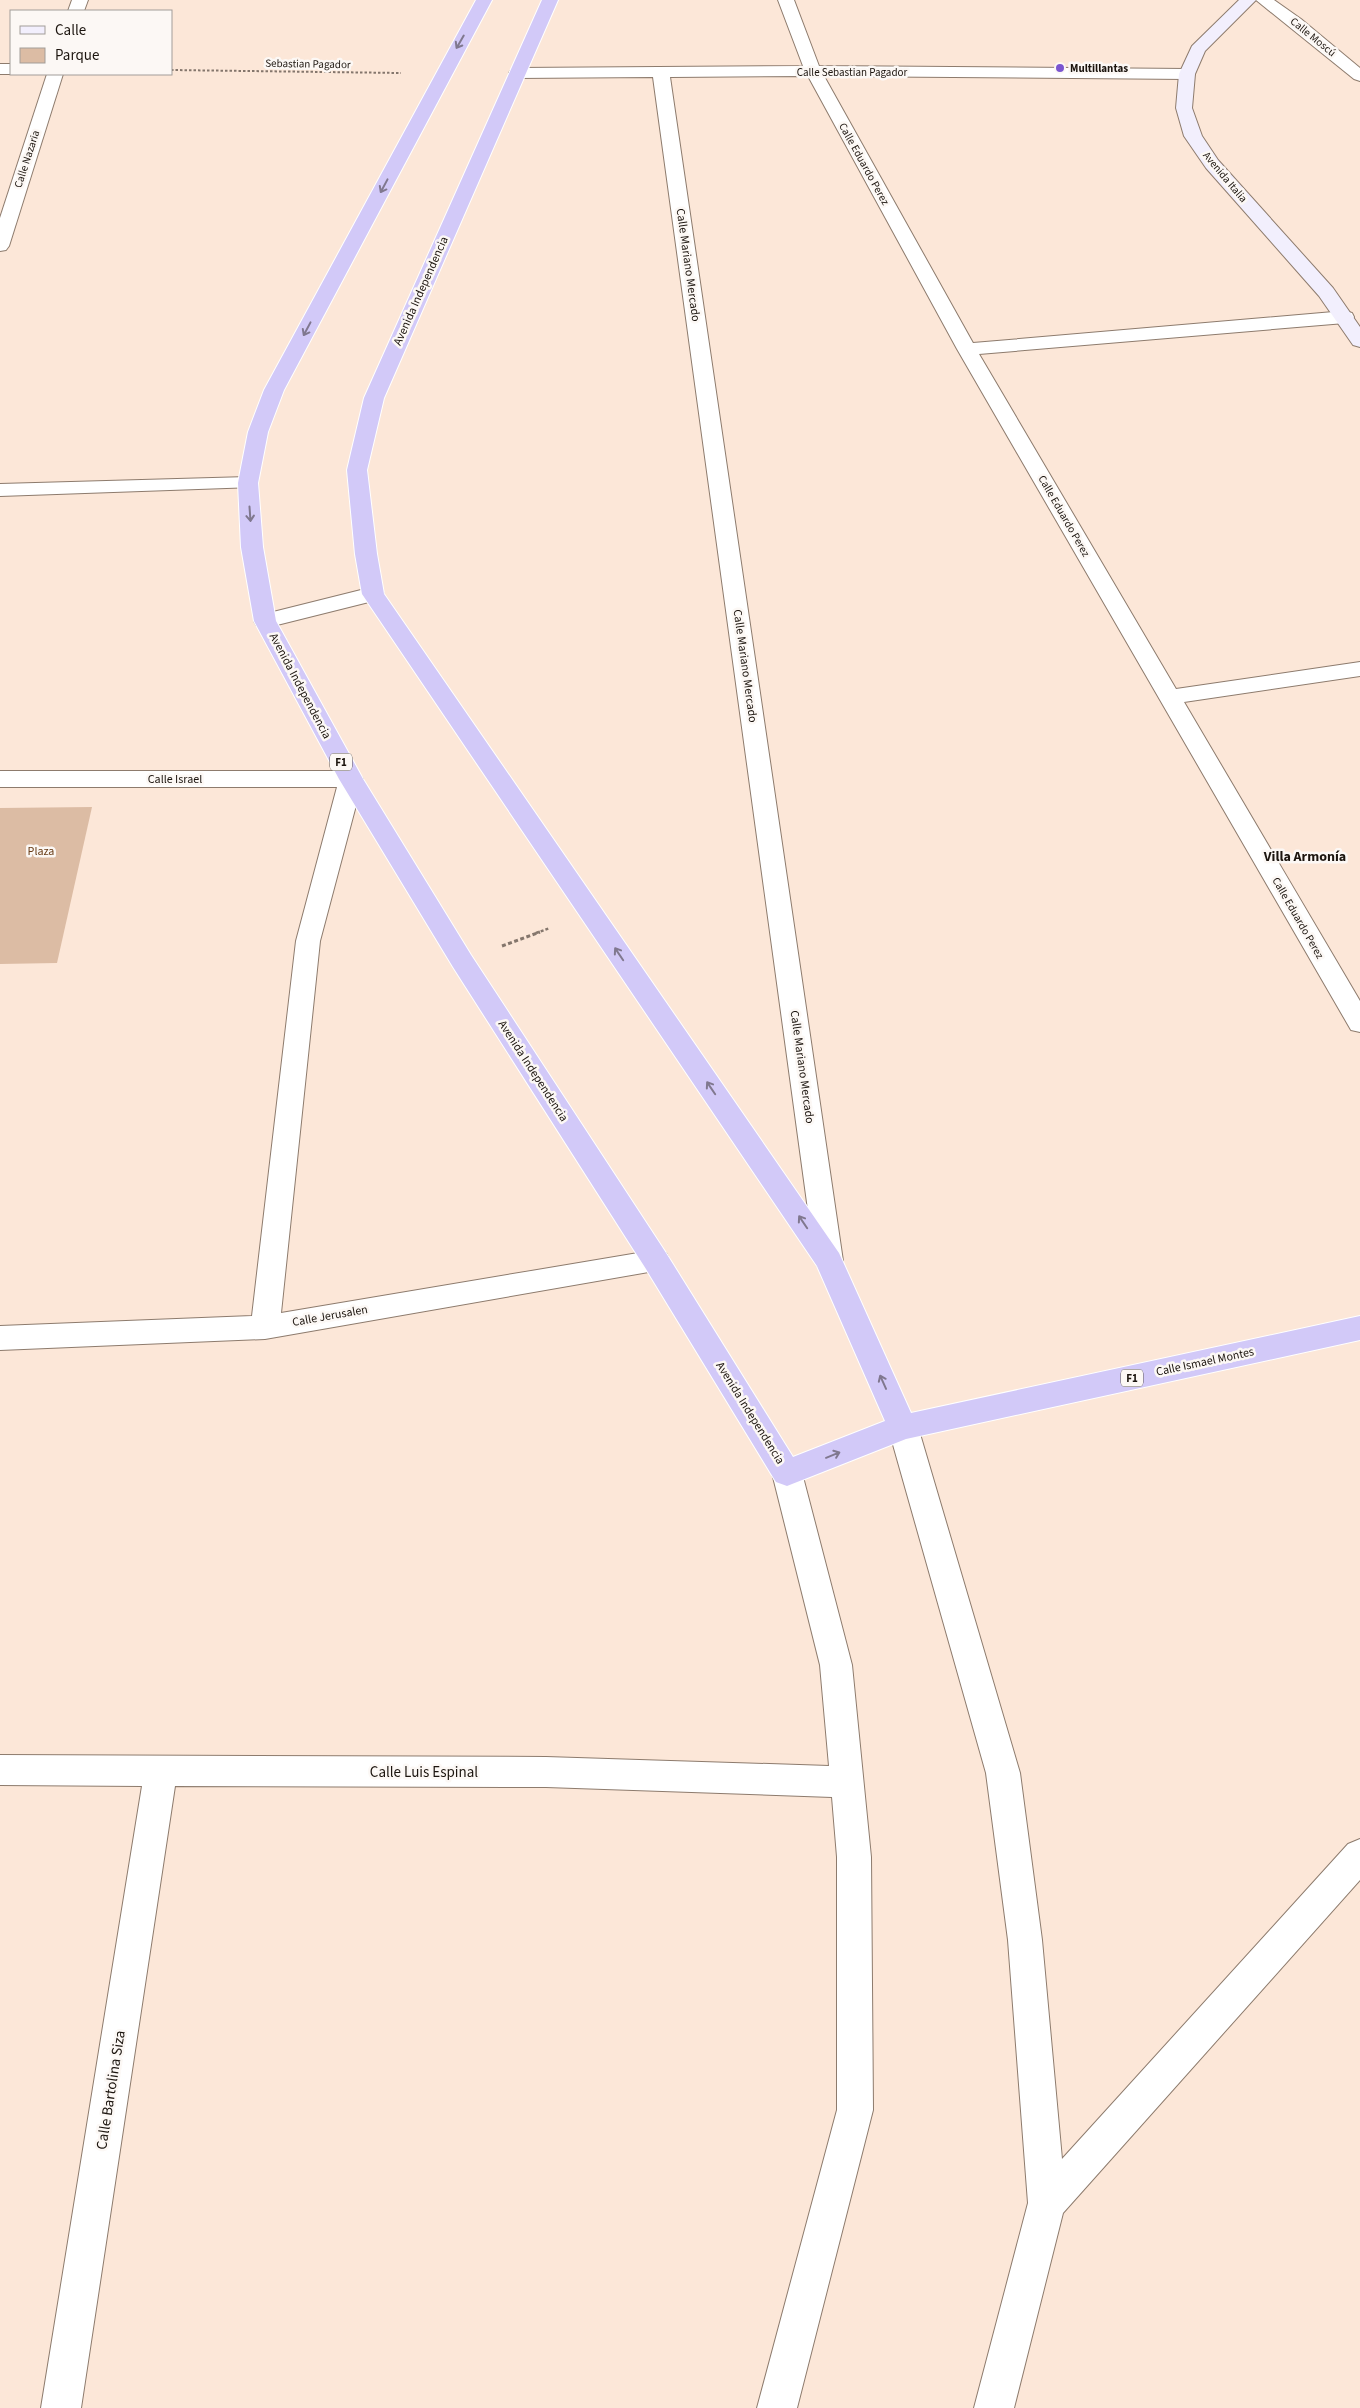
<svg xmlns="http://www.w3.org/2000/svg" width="1360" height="2408" viewBox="0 0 1360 2408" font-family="'Source Sans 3',sans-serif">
	<rect width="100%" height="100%" fill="#fce7d8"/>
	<path fill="#dcbca4" d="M92,807L57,963L0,964V808Z"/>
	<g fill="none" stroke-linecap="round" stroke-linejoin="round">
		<g stroke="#8d7b6d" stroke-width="2">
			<g id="street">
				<path d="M72,0H88L84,11H68Z"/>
				<path d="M778,0H794L819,66L1187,69L1193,71L1195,74L1193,77L1187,79L824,76L973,343L1345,311L1352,313L1354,317L1352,321L1345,323L979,354L1176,689L1360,662V676L1184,702L1360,1001V1032L1351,1030L957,349L808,76L670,77L843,1261L839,1269L829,1272L819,1269L815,1261L653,77L517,78L511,76L509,73L511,70L517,68L803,66Z"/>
				<path d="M1256,0H1274L1301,19L1360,68V81L1354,79Z"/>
				<path d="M0,64H11L12,74H0Z"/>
				<path d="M47,74H63L9,246L6,250L0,251V218Z"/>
				<path d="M248,477L255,479L258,483L255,487L0,496V484Z"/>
				<path d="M373,587L381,589L384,594L381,599L265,628L257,626L254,621L257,616Z"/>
				<path d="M0,771H351L359,774L363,779L320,941L281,1313L656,1250L666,1253L670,1261L666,1269L265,1339L0,1350V1326L252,1316L296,941L337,787H0Z"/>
				<path d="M903,1415L913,1418L918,1427L1020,1773L1042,1940L1062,2159L1348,1844L1360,1839V1880L1063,2213L1014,2408H974L1028,2203L1008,1940L986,1773L888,1427L893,1418Z"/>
				<path d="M787,1460L798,1464L802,1473L852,1665L871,1857L873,2110L797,2408H757L837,2110V1857L832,1797L546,1787L175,1786L81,2408H41L142,1786L0,1785V1755L546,1757L829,1766L820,1665L772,1473L776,1464Z"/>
			</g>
		</g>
		<g stroke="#8d7b6d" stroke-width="2">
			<path id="secondary" d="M1239,0H1256L1205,51L1195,74L1192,108L1202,136L1218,160L1333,288L1360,327V347L1353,345L1319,296L1206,168L1184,136L1176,108L1179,74L1192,46Z"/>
		</g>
		<g stroke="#fff" stroke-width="2">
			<path id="highway" d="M476,0H492L284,390L268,432L258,483L263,547L276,621L363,779L471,955L666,1253L793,1457L885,1421L817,1266L362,594L355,554L347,470L364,398L542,0H558L384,398L367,470L377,554L384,594L839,1253L911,1413L1360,1316V1340L906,1439L787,1486L776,1482L646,1269L453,967L339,779L254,621L241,547L238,483L248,432L264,390Z"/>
		</g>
		<path stroke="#84766c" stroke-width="2" stroke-dasharray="2.5 2" stroke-linecap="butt" d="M171,70L401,73"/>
		<path stroke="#84766c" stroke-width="2.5" stroke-dasharray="3 2" stroke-linecap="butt" d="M536,933L550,928"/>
		<path stroke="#84766c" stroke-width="3" stroke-dasharray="4 2.5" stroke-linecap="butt" d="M502,946L540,932"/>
		<use href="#street" fill="#fff" fill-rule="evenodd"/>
		<use href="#secondary" fill="#f2effd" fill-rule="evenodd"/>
		<use href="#highway" fill="#d2c9f8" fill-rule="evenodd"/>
	</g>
	<defs><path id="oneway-shaft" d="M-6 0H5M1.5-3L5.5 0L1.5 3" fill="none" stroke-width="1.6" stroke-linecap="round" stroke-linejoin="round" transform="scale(1.25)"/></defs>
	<g stroke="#80788f">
		<use href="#oneway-shaft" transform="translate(460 42) rotate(120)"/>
		<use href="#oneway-shaft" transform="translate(384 186) rotate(118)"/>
		<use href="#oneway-shaft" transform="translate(307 329) rotate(118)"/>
		<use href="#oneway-shaft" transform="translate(250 514) rotate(86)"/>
		<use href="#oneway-shaft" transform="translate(619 954) rotate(-124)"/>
		<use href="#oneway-shaft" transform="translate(711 1088) rotate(-124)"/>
		<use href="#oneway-shaft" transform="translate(803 1222) rotate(-124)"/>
		<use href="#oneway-shaft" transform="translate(883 1382) rotate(-114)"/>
		<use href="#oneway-shaft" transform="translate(833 1455) rotate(-22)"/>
	</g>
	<circle fill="#7b56d0" stroke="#fcf8f5" stroke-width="2" cx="1060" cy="68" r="5"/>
	<g text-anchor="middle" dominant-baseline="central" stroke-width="5" stroke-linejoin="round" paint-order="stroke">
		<g font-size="11" fill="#1c150f" stroke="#fcf8f5">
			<text transform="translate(1313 37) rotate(39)">Calle Moscú</text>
			<text transform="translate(308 64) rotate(1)">Sebastian Pagador</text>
			<text x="852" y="72">Calle Sebastian Pagador</text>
			<text transform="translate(27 159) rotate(-72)">Calle Nazaria</text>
			<text transform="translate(864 164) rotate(61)">Calle Eduardo Perez</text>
			<text transform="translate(1225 177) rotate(50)">Avenida Italia</text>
			<text transform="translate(1064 516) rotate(60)">Calle Eduardo Perez</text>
			<text transform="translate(1298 918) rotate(60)">Calle Eduardo Perez</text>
		</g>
		<g font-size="11" font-weight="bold" fill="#1c150f" stroke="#fcf8f5" text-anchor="start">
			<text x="1070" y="68">Multillantas</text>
		</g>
		<g fill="#fcf8f5" stroke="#5f5954" stroke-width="1">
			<rect x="330" y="753.5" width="22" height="17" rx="4"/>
			<rect x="1121" y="1369.5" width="22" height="17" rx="4"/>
		</g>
		<g font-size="11" font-weight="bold" fill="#1c150f">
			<text x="341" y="762">F1</text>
			<text x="1132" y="1378">F1</text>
		</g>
		<g font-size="12" fill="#1c150f" stroke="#fcf8f5">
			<text transform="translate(688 265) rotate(82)">Calle Mariano Mercado</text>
			<text transform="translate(421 291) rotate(-66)">Avenida Independencia</text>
			<text transform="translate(745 666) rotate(82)">Calle Mariano Mercado</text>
			<text transform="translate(300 686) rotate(62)">Avenida Independencia</text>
			<text x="175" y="779">Calle Israel</text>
			<text transform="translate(802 1067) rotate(82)">Calle Mariano Mercado</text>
			<text transform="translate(533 1071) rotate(57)">Avenida Independencia</text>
			<text transform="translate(330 1316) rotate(-10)">Calle Jerusalen</text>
			<text transform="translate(1205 1362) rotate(-12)">Calle Ismael Montes</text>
			<text transform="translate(750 1413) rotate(58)">Avenida Independencia</text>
		</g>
		<g font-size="12" fill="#693d17" stroke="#fcf8f5">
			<text x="41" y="851">Plaza</text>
		</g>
		<g font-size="14" font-weight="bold" fill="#1c150f" stroke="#fcf8f5">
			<text x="1305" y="857">Villa Armonía</text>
		</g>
		<g font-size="15" fill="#1c150f" stroke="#fcf8f5">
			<text x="424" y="1772">Calle Luis Espinal</text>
			<text transform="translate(111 2090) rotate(-81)">Calle Bartolina Siza</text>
		</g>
	</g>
	<rect x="10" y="10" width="162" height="65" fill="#fcf8f5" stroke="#a29d99"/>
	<rect x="20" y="26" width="25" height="8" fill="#f2effd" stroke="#a29d99"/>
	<text x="55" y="35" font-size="15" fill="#1c150f">Calle</text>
	<rect x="20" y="48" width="25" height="15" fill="#dcbca4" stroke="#a29d99"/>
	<text x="55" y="60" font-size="15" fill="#1c150f">Parque</text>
</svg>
